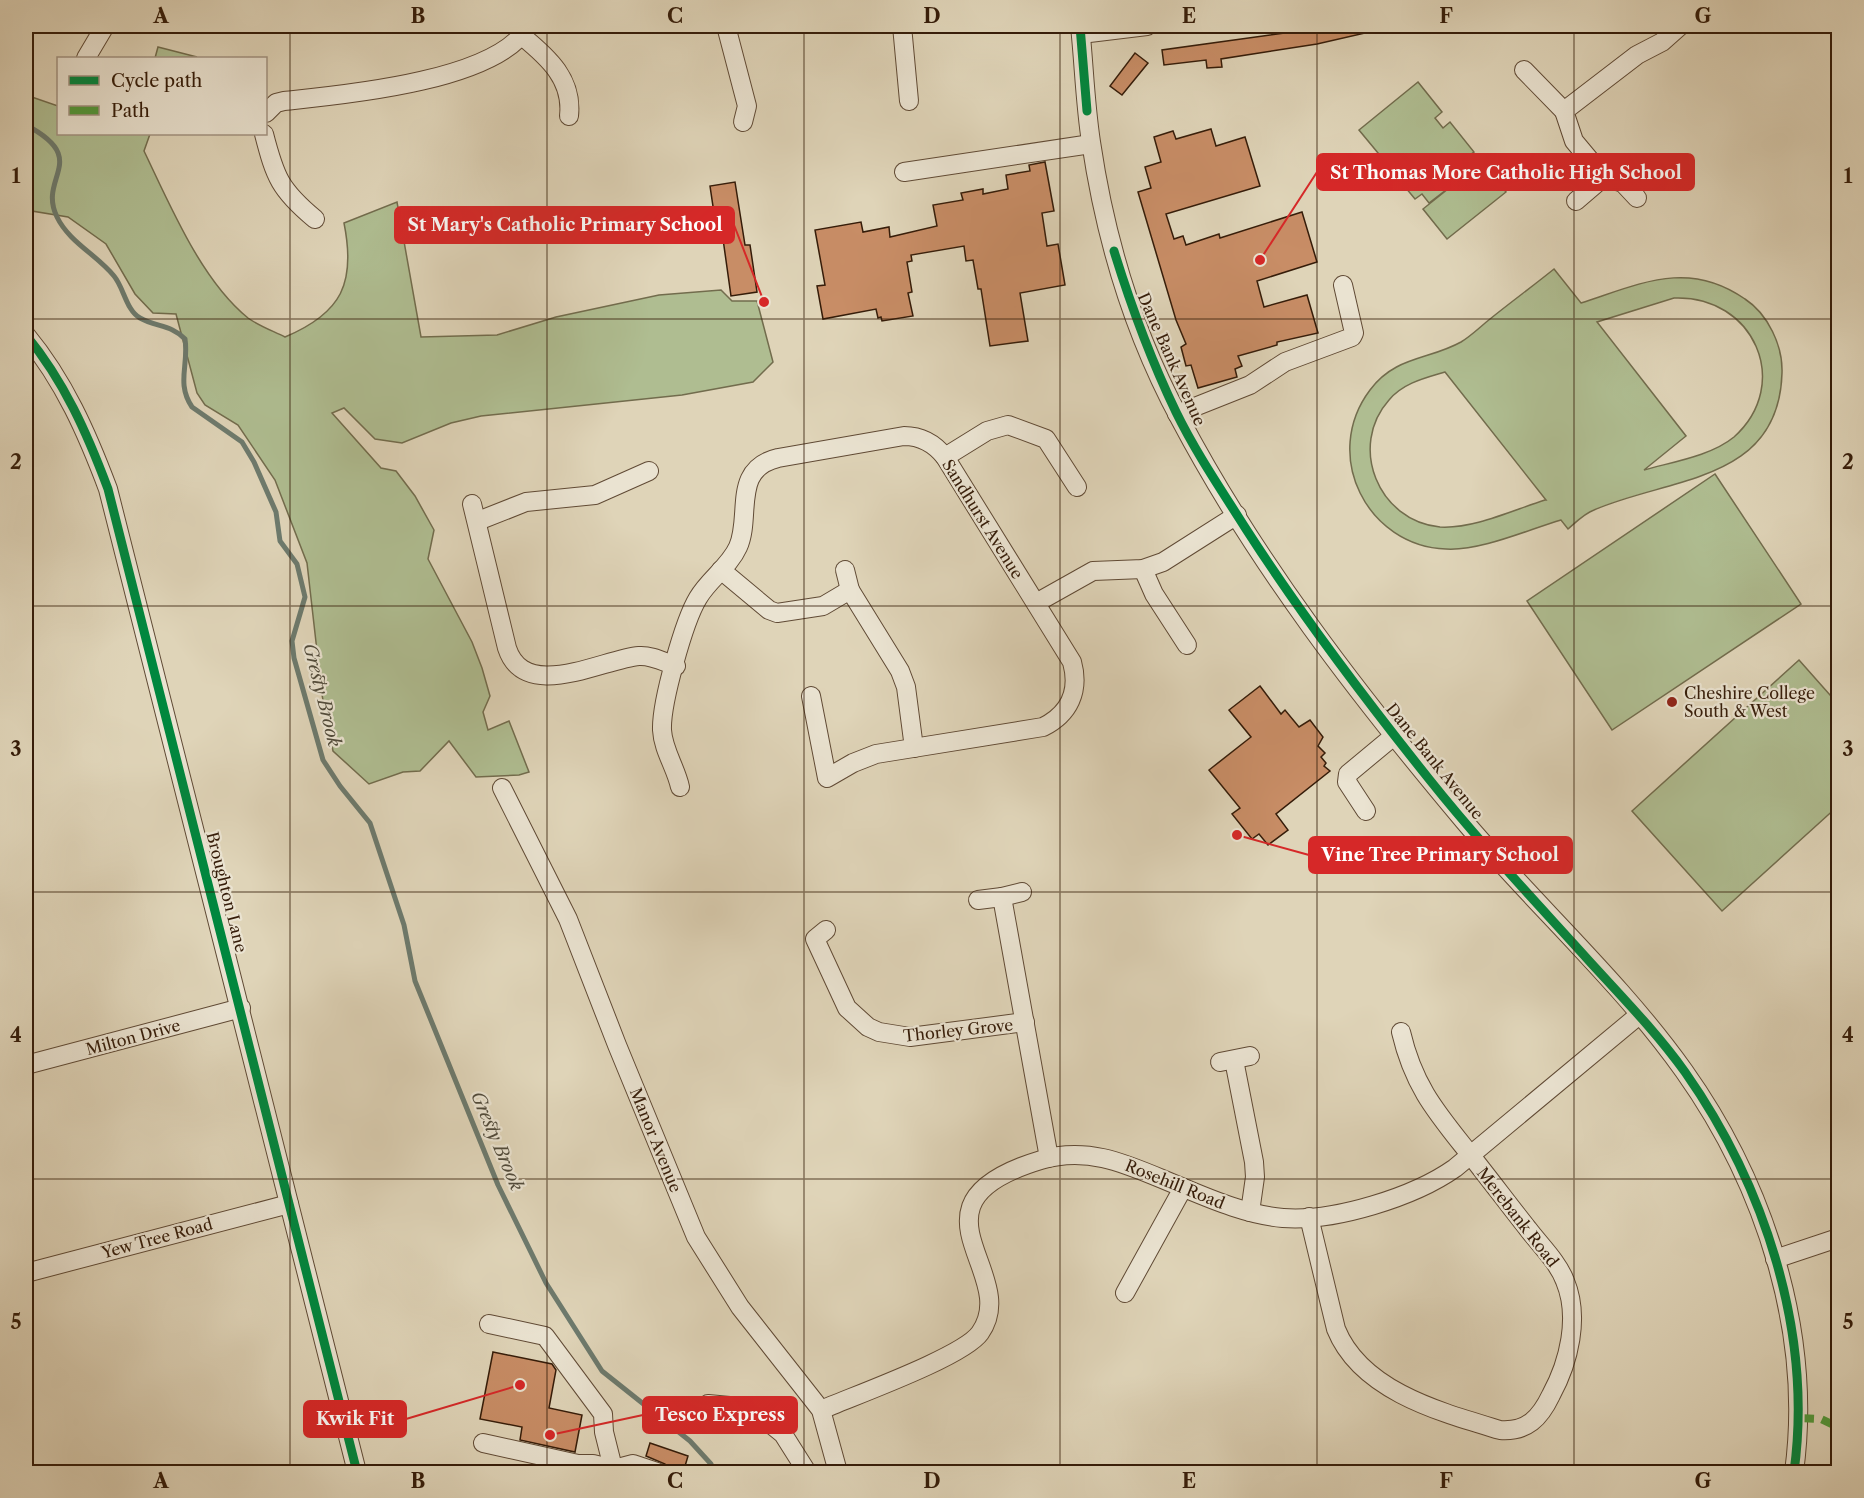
<svg xmlns="http://www.w3.org/2000/svg" width="1864" height="1498" viewBox="0 0 1864 1498" font-family="'Libre Caslon Text',serif">
	<rect width="100%" height="100%" fill="#dfd4b8"/>
	<filter id="stains"><feTurbulence type="fractalNoise" baseFrequency=".00333" numOctaves="4"/><feColorMatrix values="0 0 0 0 .2 0 0 0 0 .09 0 0 0 0 .02 0 0 0 .5 -.17"/></filter>
	<radialGradient id="worn" r=".72"><stop offset=".6" stop-color="#630" stop-opacity="0"/><stop offset="1" stop-color="#630" stop-opacity=".3"/></radialGradient>
	<g fill="#afbd91" stroke="#726c4d" stroke-width="1.5" fill-rule="evenodd">
		<path d="M158,47L197,57L155,58Z"/>
		<path d="M1418,82L1442,112L1435,118L1443,128L1450,122L1474,152L1467,157L1475,167L1482,162L1506,192L1447,239L1423,209L1468,173L1429,203L1422,194L1415,199L1391,170L1397,165L1389,155L1383,159L1359,130Z"/>
		<path d="M26,95L58,106V134H150L144,151C170,205 201,280 248,318C259,326 273,331 285,337C342,313 356,283 344,223L397,202L421,337L497,335L556,317L659,295L721,290L732,301H757L773,362L753,382L682,395L481,416L451,423L402,443L375,439L344,408L332,413L381,468L396,471L415,496L434,530L428,559L472,642L482,668L490,696L483,712L488,730L509,721L529,772L519,775L476,777L449,741L420,771L403,772L369,784L333,751L322,695L307,563L275,480L238,425L205,405L197,393L176,314L153,313L135,294L106,244L68,217L26,210Z"/>
		<path d="M1554,269L1581,303C1640,284 1688,259 1745,299C1768,314 1783,346 1782,373C1779,483 1669,477 1594,510C1585,513 1576,522 1568,529L1561,520C1527,530 1481,551 1446,549C1367,546 1321,455 1370,390C1395,356 1429,360 1461,342C1471,336 1480,327 1490,319C1511,302 1533,286 1554,269ZM1674,298C1754,295 1793,384 1734,437C1711,456 1672,462 1644,470L1686,436L1597,322ZM1445,372L1546,500H1545C1513,510 1474,529 1440,527C1378,521 1348,446 1389,400C1403,383 1425,378 1445,372Z"/>
		<path d="M1715,474L1801,604L1612,730L1527,601Z"/>
		<path d="M1799,660L1838,704V806L1722,911L1632,811Z"/>
	</g>
	<g fill="none" stroke-linecap="round" stroke-linejoin="round">
		<path stroke="#6d7a6d" stroke-width="5" d="M26,125C92,160 37,177 57,217C69,242 97,255 114,276C124,288 126,310 140,318C156,327 172,325 185,339C189,365 176,383 192,407L242,442L254,462L276,512L280,541L297,564L305,597L292,641L294,658L323,760L340,786L370,823L404,925L415,981L498,1185L546,1283L602,1371L690,1441L711,1464L715,1472"/>
	</g>
	<g fill="#c88d66" stroke="#351c09" stroke-width="1.5">
		<path d="M1336,26H1374V31L1317,44L1221,59L1222,67L1207,68L1206,60L1164,65L1162,50Z"/>
		<path d="M1135,53L1148,63L1122,95L1110,86Z"/>
		<path d="M1211,129L1216,146L1245,137L1260,186L1166,214L1174,239L1183,236L1186,245L1219,234L1220,238L1302,212L1317,262L1257,281L1264,307L1307,295L1318,333L1277,342V345L1238,356L1242,366L1235,369L1237,377L1198,388L1191,365L1186,366L1181,347L1186,344L1176,320L1138,192L1151,188L1145,167L1161,162L1154,137L1173,131L1176,139Z"/>
		<path d="M1045,162L1054,211L1042,213L1047,246L1058,244L1065,285L1020,293L1028,341L990,346L981,289H978L973,260L966,261L964,246L911,255L912,261L907,262L912,292L908,293L913,316L882,321L881,317L878,318L876,309L823,319L817,286L825,285L815,230L861,222L863,232L889,227L890,237L937,226L933,205L963,200L961,193L983,189V194L1008,189L1006,175L1030,171L1029,165Z"/>
		<path d="M735,182L745,245H750L757,292L731,296L723,239L718,240L710,186Z"/>
		<path d="M1260,686L1281,714L1285,710L1299,727L1310,720L1323,737L1318,746L1325,753L1321,757L1326,763L1324,766L1330,771L1276,814L1288,830L1268,845L1259,834L1252,839L1232,814L1240,808L1209,770L1251,737L1229,710Z"/>
		<path d="M493,1352L552,1364L556,1370L549,1408L582,1415L575,1452L520,1440L522,1427L480,1419Z"/>
		<path d="M650,1443L688,1456L683,1473H668L665,1464L646,1456Z"/>
	</g>
	<g fill="none" stroke-linecap="round" stroke-linejoin="round">
		<g stroke="#604a35" stroke-width="20">
			<g id="minor">
				<path d="M726,26L747,106L743,122"/>
				<path d="M902,26L909,101"/>
				<path d="M1080,26C1084,64 1085,103 1091,142C1105,237 1134,334 1180,419C1256,563 1359,696 1464,821C1535,905 1620,981 1684,1071C1765,1185 1813,1333 1794,1472"/>
				<path d="M1081,34L1147,26"/>
				<path d="M522,36C549,58 573,80 569,116"/>
				<path d="M86,58L105,26"/>
				<path d="M1524,70L1564,111"/>
				<path d="M266,113L276,103L284,101C343,95 498,81 528,26"/>
				<path d="M264,134C275,177 280,190 315,219"/>
				<path d="M904,172L1091,144"/>
				<path d="M1637,198L1623,183L1604,177L1574,141L1564,111L1637,55L1662,42L1680,26"/>
				<path d="M1576,201L1604,177"/>
				<path d="M26,335C64,381 87,433 108,489L357,1472"/>
				<path d="M1177,414L1250,385L1285,362L1352,337L1354,333L1343,285"/>
				<path d="M945,457L987,431L1008,425L1046,439L1077,487"/>
				<path d="M472,504L507,648C525,703 603,659 639,656C651,655 664,662 676,666"/>
				<path d="M478,521L526,502L595,495L649,471"/>
				<path d="M1143,569L1154,594L1187,645"/>
				<path d="M721,570L769,610L777,613L823,606L850,590L900,671L906,687L914,748"/>
				<path d="M845,570L850,590"/>
				<path d="M1036,603L1093,571L1143,569L1163,562L1237,515"/>
				<path d="M680,787C676,768 663,750 662,730C661,703 684,621 698,598C709,579 729,567 738,547C752,516 731,469 778,458L904,436C921,436 934,443 945,457L1072,662C1080,691 1069,714 1043,727L876,754L853,763L827,778L811,696"/>
				<path d="M502,788L568,919L617,1045L696,1237L740,1307L821,1410L838,1472"/>
				<path d="M1366,811L1347,782L1348,774L1395,735"/>
				<path d="M1022,892L1002,897L1049,1158"/>
				<path d="M978,900L1002,897"/>
				<path d="M826,930L815,939L847,1008L868,1027L879,1032L910,1037L1025,1022"/>
				<path d="M1234,1060L1254,1162L1255,1177L1250,1212"/>
				<path d="M1220,1062L1250,1056"/>
				<path d="M26,1065L241,1008"/>
				<path d="M1309,1217L1336,1329C1361,1391 1440,1412 1500,1430C1527,1432 1540,1418 1551,1395C1569,1362 1580,1317 1565,1281C1558,1262 1540,1245 1528,1229C1509,1205 1491,1181 1472,1157C1438,1114 1414,1088 1401,1032"/>
				<path d="M1775,1259L1838,1238"/>
				<path d="M26,1273L289,1204"/>
				<path d="M1125,1293L1183,1188"/>
				<path d="M489,1324L545,1336L603,1414L604,1432L614,1472"/>
				<path d="M708,1404L751,1408L783,1434L807,1472"/>
				<path d="M821,1410C853,1396 963,1357 980,1333C1023,1273 895,1204 1041,1160C1093,1144 1136,1169 1184,1188C1215,1201 1249,1215 1283,1218C1334,1222 1414,1197 1455,1168L1639,1015"/>
				<path d="M483,1443L578,1464H593L614,1469L633,1464L657,1472"/>
			</g>
		</g>
		<use href="#minor" stroke="#eae3d1" stroke-width="18"/>
		<path stroke="#519a3b" stroke-width="8" stroke-dasharray="15 8" stroke-linecap="butt" d="M1799,1418L1821,1419L1838,1427"/>
		<g stroke="#eae3d1" stroke-width="13">
			<g id="cycleway">
				<path d="M1080,26L1087,111"/>
				<path d="M1114,251C1131,306 1151,360 1176,412C1196,453 1222,491 1246,529C1302,616 1365,699 1429,779C1480,843 1536,902 1591,963C1623,998 1657,1033 1685,1072C1765,1186 1813,1333 1794,1472"/>
				<path d="M26,335C64,381 87,433 108,489L357,1472"/>
			</g>
		</g>
		<use href="#cycleway" stroke="#00873e" stroke-width="9"/>
	</g>
	<path fill="none" stroke="#351c09" stroke-width="1.5" stroke-opacity="0.55" d="M290,26V1472M547,26V1472M804,26V1472M1060,26V1472M1317,26V1472M1574,26V1472M26,319H1838M26,606H1838M26,892H1838M26,1179H1838"/>
	<circle fill="#8f2418" stroke="#eae3d1" stroke-width="2" cx="1672" cy="702" r="6"/>
	<g text-anchor="middle" dominant-baseline="central" stroke-width="4.5" stroke-linejoin="round" paint-order="stroke">
		<g font-size="16" fill="#351c09" stroke="#eae3d1">
			<text transform="translate(1172 359) rotate(66)">Dane Bank Avenue</text>
			<text transform="translate(983 519) rotate(58)">Sandhurst Avenue</text>
			<text transform="translate(1435 761) rotate(51)">Dane Bank Avenue</text>
			<text transform="translate(227 892) rotate(76)">Broughton Lane</text>
			<text transform="translate(958 1030) rotate(-6)">Thorley Grove</text>
			<text transform="translate(133 1037) rotate(-15)">Milton Drive</text>
			<text transform="translate(656 1140) rotate(68)">Manor Avenue</text>
			<text transform="translate(1175 1184) rotate(22)">Rosehill Road</text>
			<text transform="translate(1518 1217) rotate(52)">Merebank Road</text>
			<text transform="translate(157 1238) rotate(-15)">Yew Tree Road</text>
		</g>
		<g font-size="16" fill="#351c09" stroke="#eae3d1" text-anchor="start">
			<text x="1684" y="693">Cheshire College<tspan x="1684" dy="18">South &amp; West</tspan></text>
		</g>
		<g font-size="18" font-style="italic" fill="#514b3b" stroke="#eae3d1">
			<text transform="translate(322 695) rotate(76)">Gresty Brook</text>
			<text transform="translate(497 1141) rotate(67)">Gresty Brook</text>
		</g>
	</g>
	<path fill="none" stroke="#d62828" stroke-width="2" d="M1260 260L1317 172M764 302L734 225M1237 835L1309 855M550 1435L643 1415M520 1385L406 1419"/>
	<g fill="#d62828" stroke="#eae3d1" stroke-width="2">
		<circle cx="1260" cy="260" r="6"/>
		<circle cx="764" cy="302" r="6"/>
		<circle cx="1237" cy="835" r="6"/>
		<circle cx="550" cy="1435" r="6"/>
		<circle cx="520" cy="1385" r="6"/>
	</g>
	<g fill="#d62828" stroke="#d62828" stroke-width="2">
		<rect x="1317" y="154" width="377" height="36" rx="6"/>
		<rect x="395" y="207" width="339" height="36" rx="6"/>
		<rect x="1309" y="837" width="263" height="36" rx="6"/>
		<rect x="643" y="1397" width="154" height="36" rx="6"/>
		<rect x="304" y="1401" width="102" height="36" rx="6"/>
	</g>
	<g font-size="18" text-anchor="middle" font-weight="bold" fill="#fff">
		<text x="1506" y="179">St Thomas More Catholic High School</text>
		<text x="565" y="231">St Mary's Catholic Primary School</text>
		<text x="1440" y="861">Vine Tree Primary School</text>
		<text x="720" y="1421">Tesco Express</text>
		<text x="355" y="1425">Kwik Fit</text>
	</g>
	<rect width="1864" height="1498" fill="none" stroke="#dfd4b8" stroke-width="66"/>
	<rect x="57" y="57" width="210" height="78" fill="#eae3d1" stroke="#a29381" stroke-width="1.5"/>
	<rect x="69" y="76" width="30" height="9" fill="#00873e" stroke="#a29381" stroke-width="1.5"/>
	<text x="111" y="87" font-size="18" fill="#351c09">Cycle path</text>
	<rect x="69" y="106" width="30" height="9" fill="#519a3b" stroke="#a29381" stroke-width="1.5"/>
	<text x="111" y="117" font-size="18" fill="#351c09">Path</text>
	<rect x="33" y="33" width="1798" height="1432" fill="none" stroke="#351c09" stroke-width="2"/>
	<g font-size="20" text-anchor="middle" font-weight="bold" fill="#351c09">
		<text x="161" y="23">A</text>
		<text x="418" y="23">B</text>
		<text x="675" y="23">C</text>
		<text x="932" y="23">D</text>
		<text x="1189" y="23">E</text>
		<text x="1446" y="23">F</text>
		<text x="1703" y="23">G</text>
		<text x="16" y="183">1</text>
		<text x="1848" y="183">1</text>
		<text x="16" y="469">2</text>
		<text x="1848" y="469">2</text>
		<text x="16" y="756">3</text>
		<text x="1848" y="756">3</text>
		<text x="16" y="1042">4</text>
		<text x="1848" y="1042">4</text>
		<text x="16" y="1329">5</text>
		<text x="1848" y="1329">5</text>
		<text x="161" y="1488">A</text>
		<text x="418" y="1488">B</text>
		<text x="675" y="1488">C</text>
		<text x="932" y="1488">D</text>
		<text x="1189" y="1488">E</text>
		<text x="1446" y="1488">F</text>
		<text x="1703" y="1488">G</text>
	</g>
	<rect width="100%" height="100%" filter="url(#stains)"/>
	<rect width="100%" height="100%" fill="url(#worn)"/>
</svg>
